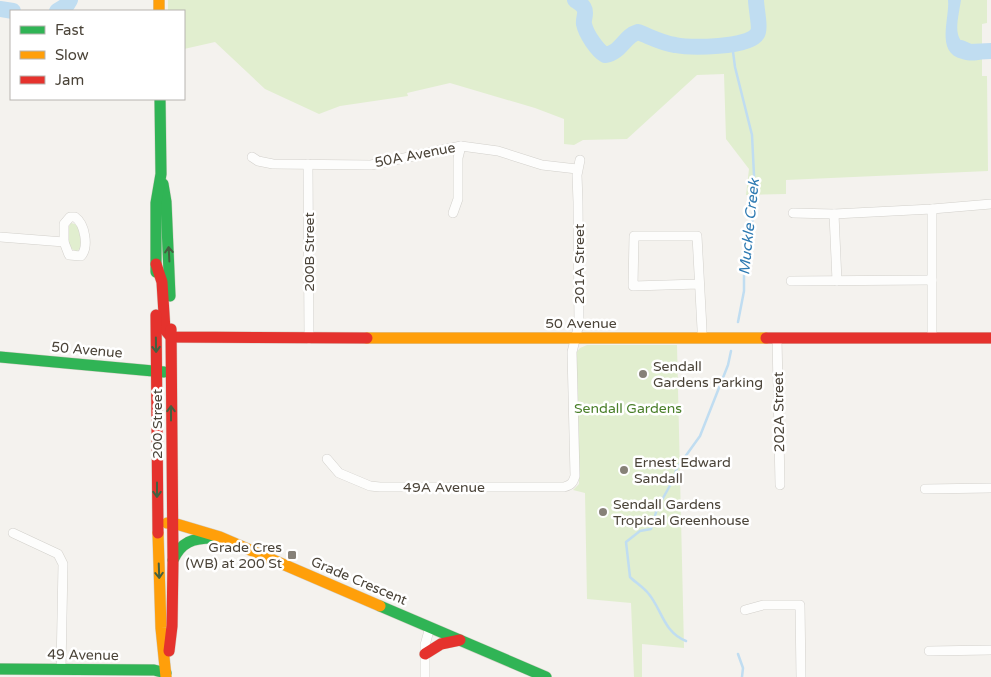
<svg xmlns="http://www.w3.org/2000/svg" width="991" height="677" viewBox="0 0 991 677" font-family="'Varela Round',sans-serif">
	<rect width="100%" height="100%" fill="#f4f2ee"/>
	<g fill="#e1eecf">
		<path d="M168,0H987V23L982,24V76H987L988,171L786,180V194L746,195L749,169L726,139L724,74L697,75L627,139L583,140L574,145L564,144V119L535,108L450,83L407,93L408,96L340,106L319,114L265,89L215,42L184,49V11H168Z"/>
		<path d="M71,223L78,225L79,228L82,247L77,251C65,250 65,231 71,223Z"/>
		<path d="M587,345H677L684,648L642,644V677H634L631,603L587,599L585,493L573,490L579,484V480L576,353L580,348Z"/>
	</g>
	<path fill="#c0ddf1" d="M948,0H961C958,21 948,49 982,47V59C975,61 969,61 962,59C935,53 950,18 948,0Z"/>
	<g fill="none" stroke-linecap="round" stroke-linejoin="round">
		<g stroke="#c0ddf1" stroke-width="2.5">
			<path d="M732,44L735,67L752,135L754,175V199L752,224L744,253V291L738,322"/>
			<path d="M686,641C663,632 662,609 648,593C643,587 635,582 630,577L626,542L640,531L651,529L657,509L673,480L677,468L700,436L728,365L731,351"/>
			<path d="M738,654L743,668L742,677"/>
		</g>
		<g stroke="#c0ddf1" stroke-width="16">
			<path d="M575,0C578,2 582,4 584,8C587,13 583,19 584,24C586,34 597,50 605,55C621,53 624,36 638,32C651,37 662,43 675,45C690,48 749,48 757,34C761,29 756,8 756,0"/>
			<path d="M0,9L13,11"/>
			<path d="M57,11L67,5L70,0"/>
			<path d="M961,48L970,52L991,51"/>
		</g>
		<g stroke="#d2d0cb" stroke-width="10">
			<g id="street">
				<path d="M252,157L258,161L273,164L371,165L461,146L498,151L542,165L577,169"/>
				<path d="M308,164L309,339"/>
				<path d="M932,209V338"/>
				<path d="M453,213L458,199V158L461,146"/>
				<path d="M793,213L834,214L932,209L991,204"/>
				<path d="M834,214L837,281"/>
				<path d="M70,217H75C85,224 89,247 81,256L69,255L64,242V224Z"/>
				<path d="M0,237L64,242"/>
				<path d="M791,281L932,280"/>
				<path d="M699,284L633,286L634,236H697L702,329V338"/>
				<path d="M777,338L780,485"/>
				<path d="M327,459L339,473L370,486L380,487H564C571,485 573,483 575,476L572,352L579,324L578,202L577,175L580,160"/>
				<path d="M925,489L991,488"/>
				<path d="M13,533L58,554L63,564L61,669"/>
				<path d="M745,610L763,605H800L801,677"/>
				<path d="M929,651L991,650"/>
				<path d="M425,677V645L430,627"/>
			</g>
		</g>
		<g stroke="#d3cfc5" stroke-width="12">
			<g id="fast">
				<path d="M163,184L166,202L170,296"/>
				<path d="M156,272V203L161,174L160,99"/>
				<path d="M0,357L164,372"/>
				<path d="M173,560C181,542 193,538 212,538"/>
				<path d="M380,606L546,677"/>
				<path d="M0,669L154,670L166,673"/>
			</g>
		</g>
		<g stroke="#d3cfc5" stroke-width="12">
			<g id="slow">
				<path d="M159,0V11"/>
				<path d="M367,338H766"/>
				<path d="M167,523H173L220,537L380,606"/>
				<path d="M158,533L161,628L166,677"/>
			</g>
		</g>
		<g stroke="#d3cfc5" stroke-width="12">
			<g id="jam">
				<path d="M156,264L162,282L165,330L171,337L367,338"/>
				<path d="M156,315L158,533"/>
				<path d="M766,338H991"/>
				<path d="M169,651L172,626L173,560L171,329"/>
				<path d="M425,654L441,644L460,640"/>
			</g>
		</g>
		<use href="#street" stroke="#fdfdfc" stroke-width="9"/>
		<use href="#fast" stroke="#30b455" stroke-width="11"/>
		<use href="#slow" stroke="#ff9f0a" stroke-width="11"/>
		<use href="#jam" stroke="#e5322d" stroke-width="11"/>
	</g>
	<defs><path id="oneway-shaft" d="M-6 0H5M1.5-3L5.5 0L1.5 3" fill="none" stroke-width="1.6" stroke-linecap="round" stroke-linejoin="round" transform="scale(1.25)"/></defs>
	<g stroke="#446040">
		<use href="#oneway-shaft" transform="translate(169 254) rotate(-93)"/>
		<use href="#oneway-shaft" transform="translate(156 345) rotate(89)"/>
		<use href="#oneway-shaft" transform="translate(171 413) rotate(-90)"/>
		<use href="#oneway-shaft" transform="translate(157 490) rotate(90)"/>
		<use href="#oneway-shaft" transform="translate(159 571) rotate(88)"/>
	</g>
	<g fill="#868178" stroke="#fff" stroke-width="2">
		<circle cx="643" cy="374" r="5"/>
		<circle cx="624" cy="470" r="5"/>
		<circle cx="603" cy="512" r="5"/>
		<rect x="287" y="550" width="10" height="10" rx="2.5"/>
	</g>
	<g text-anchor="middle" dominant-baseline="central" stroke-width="5" stroke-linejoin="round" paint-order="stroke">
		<g font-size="14" fill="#4b4439" stroke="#fff">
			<text transform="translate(415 155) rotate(-11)">50A Avenue</text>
			<text transform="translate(309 252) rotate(-90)">200B Street</text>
			<text transform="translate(579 264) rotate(-90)">201A Street</text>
			<text x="581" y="323">50 Avenue</text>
			<text transform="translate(87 350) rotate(5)">50 Avenue</text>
			<text transform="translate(779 412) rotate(-91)">202A Street</text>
			<text transform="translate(157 424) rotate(-90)">200 Street</text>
			<text x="444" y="487">49A Avenue</text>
			<text transform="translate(359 581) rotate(23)">Grade Crescent</text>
			<text transform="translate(83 655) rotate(1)">49 Avenue</text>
		</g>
		<g font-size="14" fill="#4b4439" stroke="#fff" text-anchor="start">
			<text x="653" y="366">Sendall<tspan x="653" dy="16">Gardens Parking</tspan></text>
			<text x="634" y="462">Ernest Edward<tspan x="634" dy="16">Sandall</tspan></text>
			<text x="613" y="504">Sendall Gardens<tspan x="613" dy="16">Tropical Greenhouse</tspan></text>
			<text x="282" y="547" text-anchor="end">Grade Cres<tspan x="282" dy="16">(WB) at 200 St</tspan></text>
		</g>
		<g font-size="14" fill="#4a7f2a" stroke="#fff">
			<text x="628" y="408">Sendall Gardens</text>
		</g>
		<g font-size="15" font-style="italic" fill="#2e7ab2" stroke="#fff">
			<text transform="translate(749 227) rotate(-84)">Muckle Creek</text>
		</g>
	</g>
	<rect x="10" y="10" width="175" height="90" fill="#ffffff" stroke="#b7b4b0"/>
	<rect x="20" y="26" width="25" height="8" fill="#30b455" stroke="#b7b4b0"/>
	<text x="55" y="35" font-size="15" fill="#4b4439">Fast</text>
	<rect x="20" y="51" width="25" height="8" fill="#ff9f0a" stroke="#b7b4b0"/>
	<text x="55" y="60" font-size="15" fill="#4b4439">Slow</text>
	<rect x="20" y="76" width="25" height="8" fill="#e5322d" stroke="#b7b4b0"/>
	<text x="55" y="85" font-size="15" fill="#4b4439">Jam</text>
</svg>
